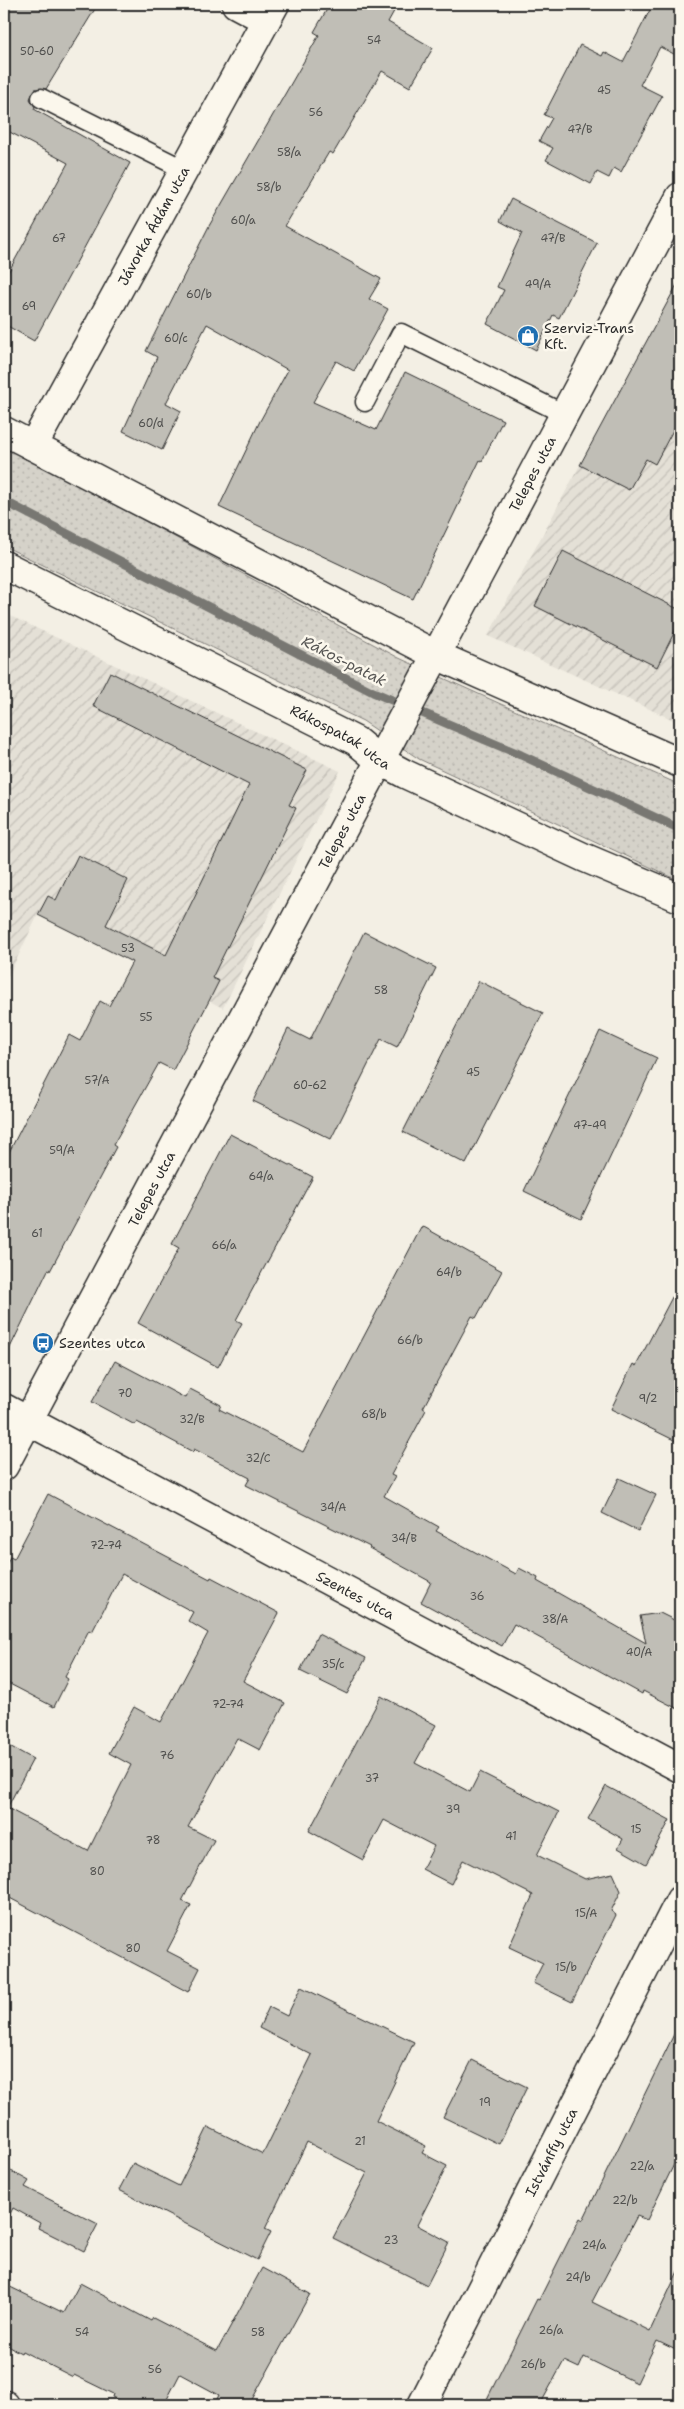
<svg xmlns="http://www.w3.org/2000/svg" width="684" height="2409" viewBox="0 0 684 2409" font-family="'Shantell Sans',sans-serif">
	<defs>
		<pattern id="industrial-furrows" width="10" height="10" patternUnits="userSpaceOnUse" patternTransform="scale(1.25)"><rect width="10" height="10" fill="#e4e0d6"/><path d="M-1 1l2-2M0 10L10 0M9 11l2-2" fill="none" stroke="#c4c0b8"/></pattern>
		<pattern id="grass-dots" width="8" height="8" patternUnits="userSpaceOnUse" patternTransform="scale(1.25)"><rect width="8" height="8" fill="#d5d2c9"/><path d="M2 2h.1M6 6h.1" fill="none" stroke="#b7b4ad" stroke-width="1.8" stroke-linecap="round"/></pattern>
	</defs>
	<rect width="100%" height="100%" fill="#f3efe4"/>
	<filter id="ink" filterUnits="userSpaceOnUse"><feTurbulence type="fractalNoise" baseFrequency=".02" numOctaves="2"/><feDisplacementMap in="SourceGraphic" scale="10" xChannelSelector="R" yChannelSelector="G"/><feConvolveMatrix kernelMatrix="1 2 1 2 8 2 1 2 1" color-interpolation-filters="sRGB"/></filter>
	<g filter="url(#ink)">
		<g fill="url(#industrial-furrows)">
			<path d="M680,279V723L488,636Z"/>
			<path d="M4,613L340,771L223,1008L38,915L4,985Z"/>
		</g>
		<path fill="url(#grass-dots)" stroke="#807e7a" d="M4,445L399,658L680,785V881L419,759L363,721L4,546Z"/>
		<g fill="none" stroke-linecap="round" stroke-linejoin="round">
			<path stroke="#787772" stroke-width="9" d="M4,501L373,692L521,755L680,829"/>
		</g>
		<g fill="#c0beb6" stroke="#2b2b2b">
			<path d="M4,4H98L46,89H35L30,99L35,107L34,109L130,163L34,341L4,324V280L68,163L4,129Z"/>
			<path d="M330,4H398L388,22L433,48L410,87L382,71L333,154L329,152L285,226L381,279L369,299L388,309L354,371L336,361L313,402L376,430L405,372L503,420L482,461L480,460L413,599L219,507L260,421L288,370L207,324L166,403L181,411L162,450L123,431L157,357L146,351L209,226L319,35L314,32Z"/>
			<path d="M653,4H680V57L660,47L640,85L662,96L621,172L614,168L609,178L597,172L591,184L546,160L553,148L539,141L552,118L544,115L580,45L602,56L604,52L623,62Z"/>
			<path d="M511,199L597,243L559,318L553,315L536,350L487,324L504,290L497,287L522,233L500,221Z"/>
			<path d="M680,279V417L655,464L646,459L629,490L580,465Z"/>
			<path d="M563,551L680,610V621L657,667L535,606Z"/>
			<path d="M110,672L307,770L289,805L296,808L212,978L219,981L209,1001L173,1070L159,1063L113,1145L116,1147L50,1271L48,1270L4,1360V1162L69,1035L80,1041L100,1001L109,1006L132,962L38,915L48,896L56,900L78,855L128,880L106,925L166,955L249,785L93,706Z"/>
			<path d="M364,932L436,968L397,1047L381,1039L331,1139L253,1101L288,1029L310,1040Z"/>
			<path d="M479,981L543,1013L466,1164L403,1132Z"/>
			<path d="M600,1031L657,1058L581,1219L524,1191Z"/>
			<path d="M230,1134L313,1177L236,1320L242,1323L218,1367L138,1323L179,1248L172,1244Z"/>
			<path d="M422,1226L502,1271L476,1318L472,1316L423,1408L426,1410L391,1475L395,1477L384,1496L439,1527L436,1531L516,1574L519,1568L538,1578L537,1581L646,1643L640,1616L660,1613L680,1623V1710L643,1691L642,1694L514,1624L502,1646L421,1602L431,1582L369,1548L370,1547L246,1485L250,1478L194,1449L193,1452L137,1422L135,1425L92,1402L115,1361L185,1398L190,1389L221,1405L219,1409L303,1452Z"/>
			<path d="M680,1282V1443L611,1409L633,1364L636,1366Z"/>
			<path d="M619,1478L656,1495L638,1531L602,1513Z"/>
			<path d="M48,1494L210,1579L211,1577L279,1613L243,1681L285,1703L260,1750L237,1738L188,1827L214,1840L182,1901L191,1905L167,1951L200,1968L188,1992L4,1895V1743L33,1759L7,1808L88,1851L131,1765L109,1753L134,1707L161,1722L208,1633L188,1621L193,1612L122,1574L92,1632L89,1630L65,1677L68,1679L54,1707L4,1681V1569L10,1557L14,1559Z"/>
			<path d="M318,1634L366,1658L347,1694L300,1671Z"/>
			<path d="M381,1696L436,1725L415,1763L470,1792L480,1772L559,1812L537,1855L585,1879L613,1873L621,1891L611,1911L616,1915L572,2002L533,1983L543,1963L509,1947L533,1895L463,1860L451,1884L422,1869L434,1846L384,1820L363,1860L309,1831Z"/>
			<path d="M606,1786L670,1820L646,1864L618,1848L623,1839L588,1819Z"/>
			<path d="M301,1987L414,2042L376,2121L426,2146L422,2153L447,2166L417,2225L449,2242L427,2285L333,2238L367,2173L307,2142L265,2229L271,2232L257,2260L119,2190L133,2163L179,2186L208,2127L263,2154L312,2055L259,2028L269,2007L287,2016Z"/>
			<path d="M680,2022V2152L647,2220L637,2216L592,2302L650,2331L680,2267V2352L657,2341L637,2383L584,2357L579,2368L564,2361L540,2405H484L537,2299L539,2300L580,2218L583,2220Z"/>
			<path d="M472,2060L527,2087L499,2144L443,2117Z"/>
			<path d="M4,2167L29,2181L25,2187L98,2224L84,2251L38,2228L40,2223L13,2208L4,2226Z"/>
			<path d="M262,2268L310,2294L249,2405H214L219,2395L180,2374L164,2405H129L112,2397L113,2394L74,2375L73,2377L22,2351L21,2353L4,2344V2284L64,2313L80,2283L151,2321L153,2318L217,2351Z"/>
		</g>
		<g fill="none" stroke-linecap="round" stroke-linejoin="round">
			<g stroke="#2b2b2b" stroke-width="21">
				<g id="lane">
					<path d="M41,98L183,169"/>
					<path d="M365,402L401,333L564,414"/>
				</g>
			</g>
			<g stroke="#2b2b2b" stroke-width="31">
				<g id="street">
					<path d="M236,4L266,20"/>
					<path id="s1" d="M33,446L275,4"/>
					<path id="s2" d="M4,565L356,741L379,760L405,774L583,857L680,898"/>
					<path id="s3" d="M4,1408L680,1768"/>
					<path id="s4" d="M422,2405L680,1900"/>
				</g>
			</g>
			<g stroke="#2b2b2b" stroke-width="31">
				<g id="secondary">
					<path d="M4,431L436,655L680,763"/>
					<path id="s5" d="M4,1466L680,197"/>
					<path d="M4,2405H5"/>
				</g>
			</g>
			<use href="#lane" stroke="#fbf7ec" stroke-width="18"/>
			<use href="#street" stroke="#fbf7ec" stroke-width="28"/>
			<use href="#secondary" stroke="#fbf7ec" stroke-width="28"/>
		</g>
	</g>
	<defs>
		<g id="shop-disc" transform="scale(1.125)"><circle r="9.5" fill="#1f6fb2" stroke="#fbf7ec"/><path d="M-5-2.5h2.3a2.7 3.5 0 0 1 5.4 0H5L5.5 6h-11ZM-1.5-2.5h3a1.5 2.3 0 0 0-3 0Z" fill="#fff"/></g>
		<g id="bus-disc" transform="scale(1.125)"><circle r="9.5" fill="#1f6fb2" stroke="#fbf7ec"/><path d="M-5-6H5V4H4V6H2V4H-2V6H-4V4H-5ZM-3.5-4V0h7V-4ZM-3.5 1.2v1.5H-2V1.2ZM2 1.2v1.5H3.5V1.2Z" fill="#fff"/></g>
	</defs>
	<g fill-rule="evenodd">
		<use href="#shop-disc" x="528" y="336"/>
		<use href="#bus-disc" x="43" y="1343"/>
	</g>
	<g text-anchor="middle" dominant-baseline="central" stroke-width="5" stroke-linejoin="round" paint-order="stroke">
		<g font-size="11" fill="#50504e">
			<text x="374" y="40">54</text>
			<text x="37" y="51">50-60</text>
			<text x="604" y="90">45</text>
			<text x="316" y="112">56</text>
			<text x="580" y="129">47/B</text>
			<text x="289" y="152">58/a</text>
			<text x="269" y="187">58/b</text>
			<text x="243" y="220">60/a</text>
			<text x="59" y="238">67</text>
			<text x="553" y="238">47/B</text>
			<text x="538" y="284">49/A</text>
			<text x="199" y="294">60/b</text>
			<text x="29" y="306">69</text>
			<text x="176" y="338">60/c</text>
			<text x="151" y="423">60/d</text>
			<text x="128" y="948">53</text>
			<text x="381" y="990">58</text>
			<text x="146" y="1017">55</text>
			<text x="473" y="1072">45</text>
			<text x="97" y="1080">57/A</text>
			<text x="310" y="1085">60-62</text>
			<text x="590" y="1125">47-49</text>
			<text x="62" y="1150">59/A</text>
			<text x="261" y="1176">64/a</text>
			<text x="37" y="1233">61</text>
			<text x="224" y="1245">66/a</text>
			<text x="449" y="1272">64/b</text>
			<text x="410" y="1340">66/b</text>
			<text x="125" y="1393">70</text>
			<text x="648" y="1398">9/2</text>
			<text x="374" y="1414">68/b</text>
			<text x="192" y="1419">32/B</text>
			<text x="258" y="1458">32/C</text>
			<text x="333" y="1507">34/A</text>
			<text x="404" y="1538">34/B</text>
			<text x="106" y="1545">72-74</text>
			<text x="477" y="1596">36</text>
			<text x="555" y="1619">38/A</text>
			<text x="639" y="1652">40/A</text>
			<text x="333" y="1664">35/c</text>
			<text x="228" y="1704">72-74</text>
			<text x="167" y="1755">76</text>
			<text x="372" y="1778">37</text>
			<text x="453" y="1809">39</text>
			<text x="636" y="1829">15</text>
			<text x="511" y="1836">41</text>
			<text x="153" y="1840">78</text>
			<text x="97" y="1871">80</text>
			<text x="586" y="1913">15/A</text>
			<text x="133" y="1948">80</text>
			<text x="566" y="1967">15/b</text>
			<text x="485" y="2102">19</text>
			<text x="360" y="2141">21</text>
			<text x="642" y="2166">22/a</text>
			<text x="625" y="2200">22/b</text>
			<text x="391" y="2240">23</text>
			<text x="594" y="2245">24/a</text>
			<text x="578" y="2277">24/b</text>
			<text x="551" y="2330">26/a</text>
			<text x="82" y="2332">54</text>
			<text x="258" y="2332">58</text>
			<text x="533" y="2364">26/b</text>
			<text x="155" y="2369">56</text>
		</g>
		<g font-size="14" fill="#2b2b2b" stroke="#fbf7ec">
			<text stroke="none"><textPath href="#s1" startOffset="251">Jávorka Ádám utca</textPath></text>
			<text stroke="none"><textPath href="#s5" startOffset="1124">Telepes utca</textPath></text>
			<text stroke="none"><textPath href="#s2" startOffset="378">Rákospatak utca</textPath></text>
			<text stroke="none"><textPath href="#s5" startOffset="719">Telepes utca</textPath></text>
			<text stroke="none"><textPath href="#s5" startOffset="314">Telepes utca</textPath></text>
			<text stroke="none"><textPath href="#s3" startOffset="398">Szentes utca</textPath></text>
			<text stroke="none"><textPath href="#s4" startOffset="284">Istvánffy utca</textPath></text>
		</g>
		<g font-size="14" fill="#2b2b2b" stroke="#fbf7ec" text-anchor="start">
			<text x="544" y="328">Szerviz-Trans<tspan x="544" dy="16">Kft.</tspan></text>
			<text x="59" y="1343">Szentes utca</text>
		</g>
		<g font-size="15" font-style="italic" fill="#585755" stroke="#fbf7ec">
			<text transform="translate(344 661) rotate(27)">Rákos-patak</text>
		</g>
	</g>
	<rect width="684" height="2409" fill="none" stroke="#fbf7ec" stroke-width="20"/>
	<rect x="10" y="10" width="664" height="2389" fill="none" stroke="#2b2b2b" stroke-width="2" filter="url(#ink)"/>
</svg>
